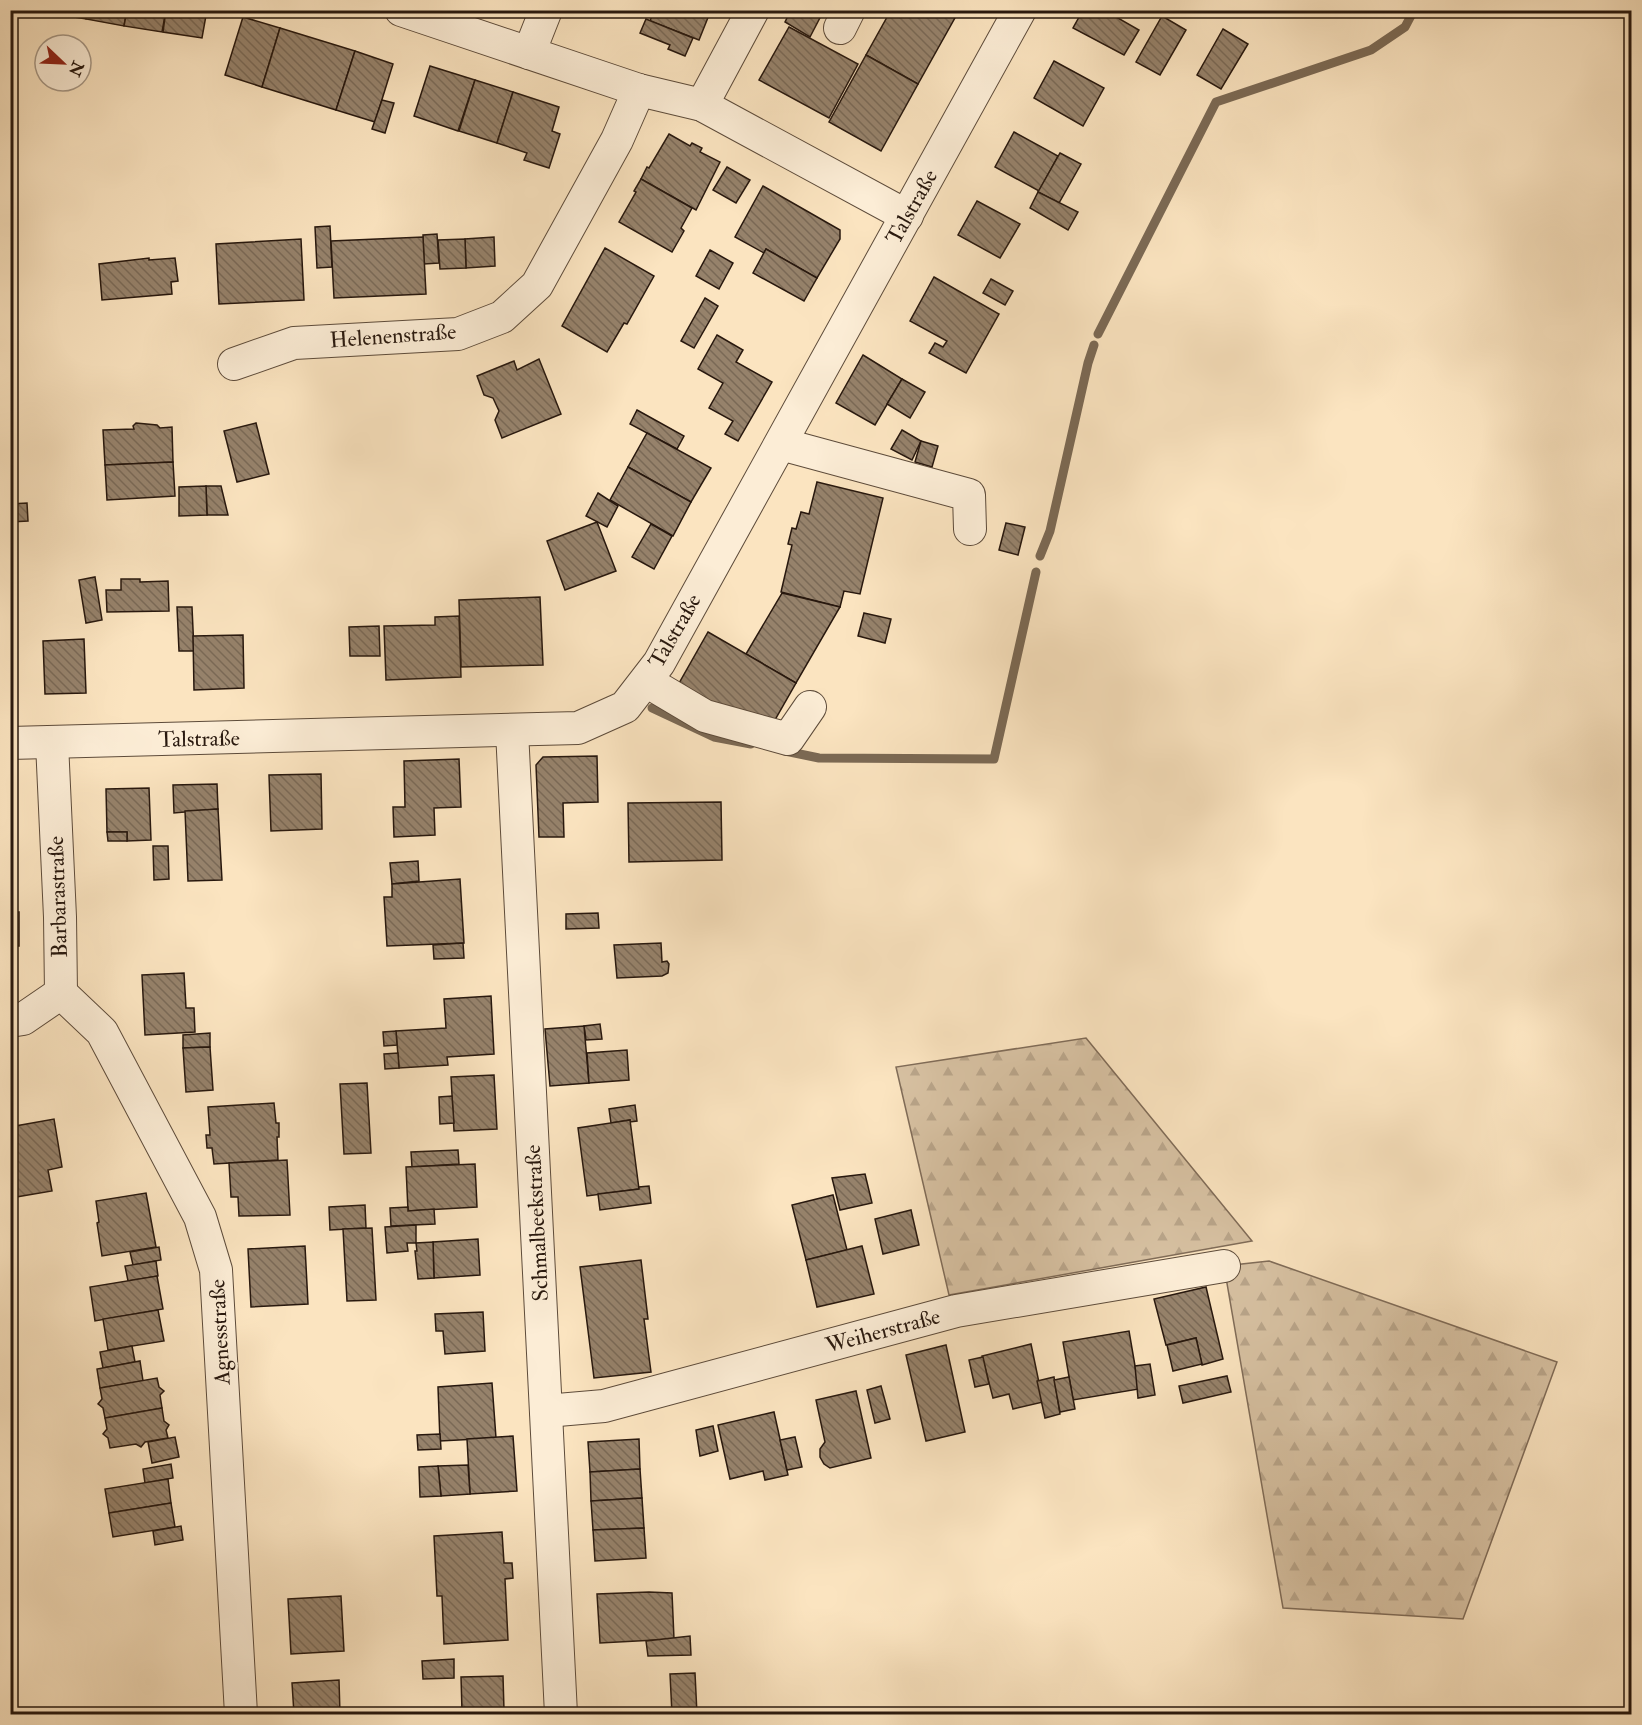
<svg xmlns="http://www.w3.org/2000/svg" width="1642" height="1725" viewBox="0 0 1642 1725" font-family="'IM FELL Double Pica',serif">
	<defs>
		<pattern id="forest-firs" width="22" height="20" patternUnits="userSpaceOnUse" patternTransform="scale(1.5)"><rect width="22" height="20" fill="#d7c1a2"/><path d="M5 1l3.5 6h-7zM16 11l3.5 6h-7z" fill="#b9a58a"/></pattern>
		<pattern id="building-back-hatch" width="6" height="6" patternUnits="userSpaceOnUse" patternTransform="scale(1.5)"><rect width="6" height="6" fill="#96826b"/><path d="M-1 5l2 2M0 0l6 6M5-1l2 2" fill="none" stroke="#7a6956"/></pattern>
	</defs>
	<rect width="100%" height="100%" fill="#fbe4c0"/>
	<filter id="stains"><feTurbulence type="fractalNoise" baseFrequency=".00333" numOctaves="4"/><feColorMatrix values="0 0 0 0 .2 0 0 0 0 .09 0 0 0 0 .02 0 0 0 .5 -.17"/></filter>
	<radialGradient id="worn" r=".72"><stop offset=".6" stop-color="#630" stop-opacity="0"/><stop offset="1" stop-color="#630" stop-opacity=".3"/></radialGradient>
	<g fill="url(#forest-firs)" stroke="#806c58" stroke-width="1.5">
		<path d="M1086,1038L1252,1241L949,1295L896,1067Z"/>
		<path d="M1269,1261L1557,1362L1463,1619L1283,1608L1224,1266Z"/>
	</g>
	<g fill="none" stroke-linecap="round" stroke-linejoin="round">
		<g stroke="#7b6954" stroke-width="9">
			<path d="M1098,334L1216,102L1371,50L1405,27L1414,10"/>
			<path d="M1040,556L1050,531L1088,363L1094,345"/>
			<path d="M652,708L714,737L751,744"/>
			<path d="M785,751L819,758L994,759L1036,572"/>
		</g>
	</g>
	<g fill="url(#building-back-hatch)" stroke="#28180e" stroke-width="1.5">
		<path d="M49,10H87L86,19L49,13Z"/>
		<path d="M87,10H127L124,26L86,19Z"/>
		<path d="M127,10H166L162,32L124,26Z"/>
		<path d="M166,10H207L202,38L163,32Z"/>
		<path d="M654,10H711L699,40L650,21Z"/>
		<path d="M791,10H824L810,37L785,22Z"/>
		<path d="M891,10H945L956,16L918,84L866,55Z"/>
		<path d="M1083,10H1104L1139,30L1124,55L1073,28Z"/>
		<path d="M1162,16L1186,30L1160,75L1136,62Z"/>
		<path d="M243,17L280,28L262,87L225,75Z"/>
		<path d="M646,19L693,38L685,56L668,49L670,45L640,33Z"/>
		<path d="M789,27L858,64L829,118L759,80Z"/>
		<path d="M280,28L355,51L336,110L262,87Z"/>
		<path d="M1223,29L1248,44L1221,89L1197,75Z"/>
		<path d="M355,51L393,64L375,122L336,110Z"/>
		<path d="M866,55L918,84L881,151L829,122Z"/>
		<path d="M1054,61L1104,88L1083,126L1034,98Z"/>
		<path d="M430,66L475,80L458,131L414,116Z"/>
		<path d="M475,80L513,92L497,143L459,131Z"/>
		<path d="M513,92L559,107L552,131L560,134L549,168L524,160L527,153L497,143Z"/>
		<path d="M382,100L394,103L385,133L372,129Z"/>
		<path d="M1014,132L1058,156L1039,191L995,167Z"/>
		<path d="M669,134L690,146L692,143L702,148L700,152L720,162L696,210L641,179L647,167L649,168Z"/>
		<path d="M1060,153L1081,164L1059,203L1038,192Z"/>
		<path d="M727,167L750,180L736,203L713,190Z"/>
		<path d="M641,179L692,208L681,228L684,231L672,252L619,222L636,192L634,191Z"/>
		<path d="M763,186L840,230V239L817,278L766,249L764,253L735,237Z"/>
		<path d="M1038,192L1078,212L1068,230L1030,208Z"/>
		<path d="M977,201L1020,224L1000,258L958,235Z"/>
		<path d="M330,226L332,267L317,268L315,227Z"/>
		<path d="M437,234L439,263L424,264L423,235Z"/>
		<path d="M423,237L426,294L334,298L331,241Z"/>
		<path d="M494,237L495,266L466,268L465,239Z"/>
		<path d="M301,239L304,300L219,304L216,244Z"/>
		<path d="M465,239L466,268L440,269L438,240Z"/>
		<path d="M605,248L654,276L627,324L624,323L607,352L562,326Z"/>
		<path d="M766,249L817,278L804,301L753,273Z"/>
		<path d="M710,250L733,263L719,289L696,276Z"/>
		<path d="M149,258V260L175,258L178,281L171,282L172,294L102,300L99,264Z"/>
		<path d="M934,277L999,314L966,373L929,353L935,343L943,347L947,341L910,321Z"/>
		<path d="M991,279L1013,291L1005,305L983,293Z"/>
		<path d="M705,298L718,306L694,348L681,341Z"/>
		<path d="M717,335L743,350L736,362L772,382L738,441L725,434L733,421L709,408L723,383L698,369Z"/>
		<path d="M863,355L902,379L875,425L836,403Z"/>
		<path d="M539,359L561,414L502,438L495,420L499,411L493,398L484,395L477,376L514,361L517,370Z"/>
		<path d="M902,379L925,392L910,418L887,404Z"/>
		<path d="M637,410L684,436L677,449L630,424Z"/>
		<path d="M136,423L157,425L160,428L172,427L173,462L105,465L103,430L134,429L133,426Z"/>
		<path d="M256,423L269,474L237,482L224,431Z"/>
		<path d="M902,430L921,441L912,460L891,449Z"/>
		<path d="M647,433L711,468L691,502L628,467Z"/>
		<path d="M921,441L938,446L932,467L915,462Z"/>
		<path d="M173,462L175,496L107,500L105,465Z"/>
		<path d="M628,467L691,502L673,536L610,500Z"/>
		<path d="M817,482L883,498L860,594L844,591L840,607L781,592L792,545L788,544L792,528L796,529L801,512L809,514Z"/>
		<path d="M206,486H221L228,515H207Z"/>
		<path d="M206,486L207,515L179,516V487Z"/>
		<path d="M598,493L618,506L607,527L586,516Z"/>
		<path d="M27,503L28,521L10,522V504Z"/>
		<path d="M597,522L616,571L565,590L547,541Z"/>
		<path d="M1006,523L1025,527L1018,555L999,550Z"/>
		<path d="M651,524L672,536L654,569L632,557Z"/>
		<path d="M95,577L102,620L86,623L79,580Z"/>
		<path d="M121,579H140V582L168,581L169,611L107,612L106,590H121Z"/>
		<path d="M782,593L840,607L796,683L746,654Z"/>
		<path d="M540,597L543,665L461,667L459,600Z"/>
		<path d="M177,607H192L194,651H179Z"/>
		<path d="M864,613L891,619L885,643L858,636Z"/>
		<path d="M459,616L461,677L386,680L384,626L435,625V617Z"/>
		<path d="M379,626L380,656H350L349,627Z"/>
		<path d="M708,632L796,683L772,725L717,709L678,685Z"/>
		<path d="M243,635L244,688L194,690L193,636Z"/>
		<path d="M84,639L86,693L45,694L43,641Z"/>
		<path d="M597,756L598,802L563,803L564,837H539L536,765L543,757Z"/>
		<path d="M459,759L461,807L434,808L435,835L394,837L393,807H405L404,761Z"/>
		<path d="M321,774L322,829L271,831L269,775Z"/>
		<path d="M217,784L218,809L174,813L173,785Z"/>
		<path d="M149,788L151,840L127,841V832H107L106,789Z"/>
		<path d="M721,802L722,860L629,862L628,803Z"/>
		<path d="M218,809L222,880L188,881L185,811Z"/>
		<path d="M107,832H127V841H108Z"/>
		<path d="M153,846H168L169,879L154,880Z"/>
		<path d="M418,861L419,881L392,884L390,863Z"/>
		<path d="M460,879L464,943L387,946L384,897H392V884Z"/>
		<rect x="10" y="912" width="9" height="34"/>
		<path d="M598,913L599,928L566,929V914Z"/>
		<path d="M463,943L464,958L434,959L433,945Z"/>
		<path d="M661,943L662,962L667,961L669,964L668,973L662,976L617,978L614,945Z"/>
		<path d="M184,973L186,1008H194L195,1032L145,1035L142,975Z"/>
		<path d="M491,996L494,1054L447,1057L448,1065L399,1068L396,1031L446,1028L444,999Z"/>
		<path d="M600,1024L602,1039L586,1040L584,1026Z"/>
		<path d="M584,1026L589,1083L550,1086L545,1029Z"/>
		<path d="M396,1031L397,1045L384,1046L383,1032Z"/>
		<path d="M210,1033V1047L183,1048V1035Z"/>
		<path d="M210,1047L213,1090L186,1092L183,1048Z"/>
		<path d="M627,1050L629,1080L589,1083L587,1053Z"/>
		<path d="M398,1053L399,1068L385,1069L384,1054Z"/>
		<path d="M494,1075L497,1129L454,1131L451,1077Z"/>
		<path d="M367,1083L371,1153L344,1154L340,1084Z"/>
		<path d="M452,1096L454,1123L440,1124L439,1097Z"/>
		<path d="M274,1103L276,1123H279V1137H277L278,1160L214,1164L212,1148H207L206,1135H210L208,1107Z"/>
		<path d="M635,1105L637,1121L630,1122V1120L611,1123L609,1109Z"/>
		<path d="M54,1119L62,1167L48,1170L52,1191L10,1198V1127Z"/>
		<path d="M630,1120L639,1189L587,1196L578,1128Z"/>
		<path d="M458,1150L459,1164L412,1167L411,1152Z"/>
		<path d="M287,1160L290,1215L239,1216L238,1197H231L229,1163Z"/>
		<path d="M475,1164L477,1207L408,1211L406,1167Z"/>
		<path d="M865,1174L872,1203L840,1210L832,1178Z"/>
		<path d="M649,1186L651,1203L600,1210L598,1194L639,1189V1187Z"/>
		<path d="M146,1193L156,1247L102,1256L97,1223L99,1222L96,1201Z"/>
		<path d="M833,1195L847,1250L806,1260L792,1205Z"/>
		<path d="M365,1205L366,1228L330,1230L329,1207Z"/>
		<path d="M408,1207V1211L434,1209L435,1224L391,1226L390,1208Z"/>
		<path d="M911,1210L919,1245L883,1254L875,1219Z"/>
		<path d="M416,1225V1243H407L408,1251L387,1253L385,1227Z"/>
		<path d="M372,1228L376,1300L347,1301L343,1229Z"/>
		<path d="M478,1239L480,1275L434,1278L433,1242Z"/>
		<path d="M433,1242L434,1278L418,1279L415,1251H417L416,1243Z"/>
		<path d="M305,1246L308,1304L251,1307L248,1249Z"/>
		<path d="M862,1246L874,1294L817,1307L806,1260Z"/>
		<path d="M159,1247L161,1260L133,1265L130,1252Z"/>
		<path d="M641,1260L648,1319H644L651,1372L594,1378L580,1267Z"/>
		<path d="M156,1261L158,1276L128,1281L125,1266Z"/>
		<path d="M157,1276L163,1309L95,1321L90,1287Z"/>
		<path d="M1206,1287L1223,1359L1202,1365L1196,1338L1166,1345L1154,1299Z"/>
		<path d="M158,1310L164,1341L108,1350L103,1319Z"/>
		<path d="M483,1312L485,1351L445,1354L443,1331H436L435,1314Z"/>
		<path d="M1129,1331L1139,1389L1073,1400L1063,1342Z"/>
		<path d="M1196,1338L1202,1364L1173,1371L1167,1345Z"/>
		<path d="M1031,1344L1043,1402L1013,1409L1009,1394L993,1398L982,1356Z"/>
		<path d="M10,1345H12L13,1372H10Z"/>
		<path d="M946,1345L965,1432L926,1441L906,1355Z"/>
		<path d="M132,1346L135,1362L103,1368L100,1352Z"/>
		<path d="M983,1357L989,1384L975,1387L969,1360Z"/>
		<path d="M140,1361L143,1381L100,1388L97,1369Z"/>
		<path d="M1150,1364L1155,1395L1138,1398L1135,1366Z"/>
		<path d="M1227,1376L1231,1392L1183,1403L1179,1386Z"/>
		<path d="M1054,1377L1060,1414L1045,1418L1037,1381Z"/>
		<path d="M1069,1377L1075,1409L1060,1412L1054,1380Z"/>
		<path d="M157,1378L159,1387L164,1391L160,1395L162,1408L105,1418L103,1408L98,1404L102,1399L100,1388Z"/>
		<path d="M492,1383L496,1438L440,1441L438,1387Z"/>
		<path d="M881,1386L890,1419L875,1423L867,1390Z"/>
		<path d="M856,1391L871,1458L830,1468L824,1464L820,1457V1449L825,1442L816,1400Z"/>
		<path d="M162,1408L164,1421L169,1425L166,1430L168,1438L145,1442L141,1447L136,1444L110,1448L108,1438L103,1434L107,1429L105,1418Z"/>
		<path d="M774,1412L788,1475L765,1480L763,1471L730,1479L718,1425Z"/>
		<path d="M713,1426L718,1451L700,1456L696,1430Z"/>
		<path d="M440,1434L441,1449L418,1450L417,1435Z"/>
		<path d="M513,1436L517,1491L470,1494L467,1439Z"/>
		<path d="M175,1437L179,1457L152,1463L148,1442Z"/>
		<path d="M795,1437L802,1467L787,1470L780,1440Z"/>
		<path d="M639,1439L640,1469L590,1472L588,1442Z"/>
		<path d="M171,1464L173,1478L145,1483L143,1469Z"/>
		<path d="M468,1465L470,1494L441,1496L438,1466Z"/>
		<path d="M438,1466L441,1496L420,1497L419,1467Z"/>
		<path d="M640,1469L642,1498L591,1501L590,1472Z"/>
		<path d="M168,1479L171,1503L109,1513L105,1489Z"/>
		<path d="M642,1498L644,1528L593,1530L591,1501Z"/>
		<path d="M171,1503L175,1527L113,1537L109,1513Z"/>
		<path d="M181,1526L183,1540L155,1545L153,1531Z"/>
		<path d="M644,1528L646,1558L595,1561L593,1530Z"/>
		<path d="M502,1532L504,1563H512L513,1578L505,1579L508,1640L444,1644L442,1596H437L434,1536Z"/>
		<path d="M649,1592L672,1593L674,1639L600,1643L597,1594Z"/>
		<path d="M341,1596L344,1651L291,1654L288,1599Z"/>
		<path d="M690,1636L691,1655L648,1656L646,1641Z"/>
		<path d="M454,1659V1678L423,1679L422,1661Z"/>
		<path d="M695,1673L697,1714H672L670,1674Z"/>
		<path d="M503,1676L504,1710L462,1711L461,1677Z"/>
		<path d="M339,1680L340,1714H294L292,1683Z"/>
	</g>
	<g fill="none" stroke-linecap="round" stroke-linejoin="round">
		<g stroke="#5d4b3a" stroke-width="34">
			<g id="minor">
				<path d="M401,10L639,90L702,105L907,216"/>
				<path d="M840,28L849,10"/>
				<path d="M529,53L546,10"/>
				<path d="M702,105L753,10"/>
				<path d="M234,364L294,343L458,334L502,317L537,285L617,140L639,90"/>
				<path d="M781,444L969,495L970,529"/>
				<path d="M646,681L705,716L788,739L810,707"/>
				<path d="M512,731L561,1714"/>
				<path d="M10,743L578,728L625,707L659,663L1020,10"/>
				<path d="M52,743L60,917L61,993"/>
				<path d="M61,993L102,1032L200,1217L216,1270L241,1714"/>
				<path d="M10,1021L23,1019L61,993"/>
				<path d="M546,1411L604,1406L956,1311L1224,1266"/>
			</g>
		</g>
		<use href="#minor" stroke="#fcedd6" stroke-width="32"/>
	</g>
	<g text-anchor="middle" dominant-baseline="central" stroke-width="5" stroke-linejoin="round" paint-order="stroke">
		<g font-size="22" fill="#28180e" stroke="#fcedd6">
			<text transform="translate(912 207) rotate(-61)">Talstraße</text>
			<text transform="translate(393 336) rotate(-4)">Helenenstraße</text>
			<text transform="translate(675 631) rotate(-60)">Talstraße</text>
			<text transform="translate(199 739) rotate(-1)">Talstraße</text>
			<text transform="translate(58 897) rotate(-92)">Barbarastraße</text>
			<text transform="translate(537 1223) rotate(-93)">Schmalbeekstraße</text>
			<text transform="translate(883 1331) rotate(-15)">Weiherstraße</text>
			<text transform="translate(220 1332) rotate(-93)">Agnesstraße</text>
		</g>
	</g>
	<rect width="1642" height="1725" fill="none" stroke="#fbe4c0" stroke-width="36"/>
	<rect x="12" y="12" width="1618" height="1701" fill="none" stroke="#28180e" stroke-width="3"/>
	<rect x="18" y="18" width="1606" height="1689" fill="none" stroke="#28180e" stroke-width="1.5"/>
	<g transform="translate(63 63) rotate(113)"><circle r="28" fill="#fcedd6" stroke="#a79886" stroke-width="1.5"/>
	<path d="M0-4.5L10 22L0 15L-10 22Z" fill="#8f2418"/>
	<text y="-9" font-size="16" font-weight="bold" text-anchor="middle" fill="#28180e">N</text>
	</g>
	<rect width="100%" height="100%" filter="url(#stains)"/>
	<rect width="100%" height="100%" fill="url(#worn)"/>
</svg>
